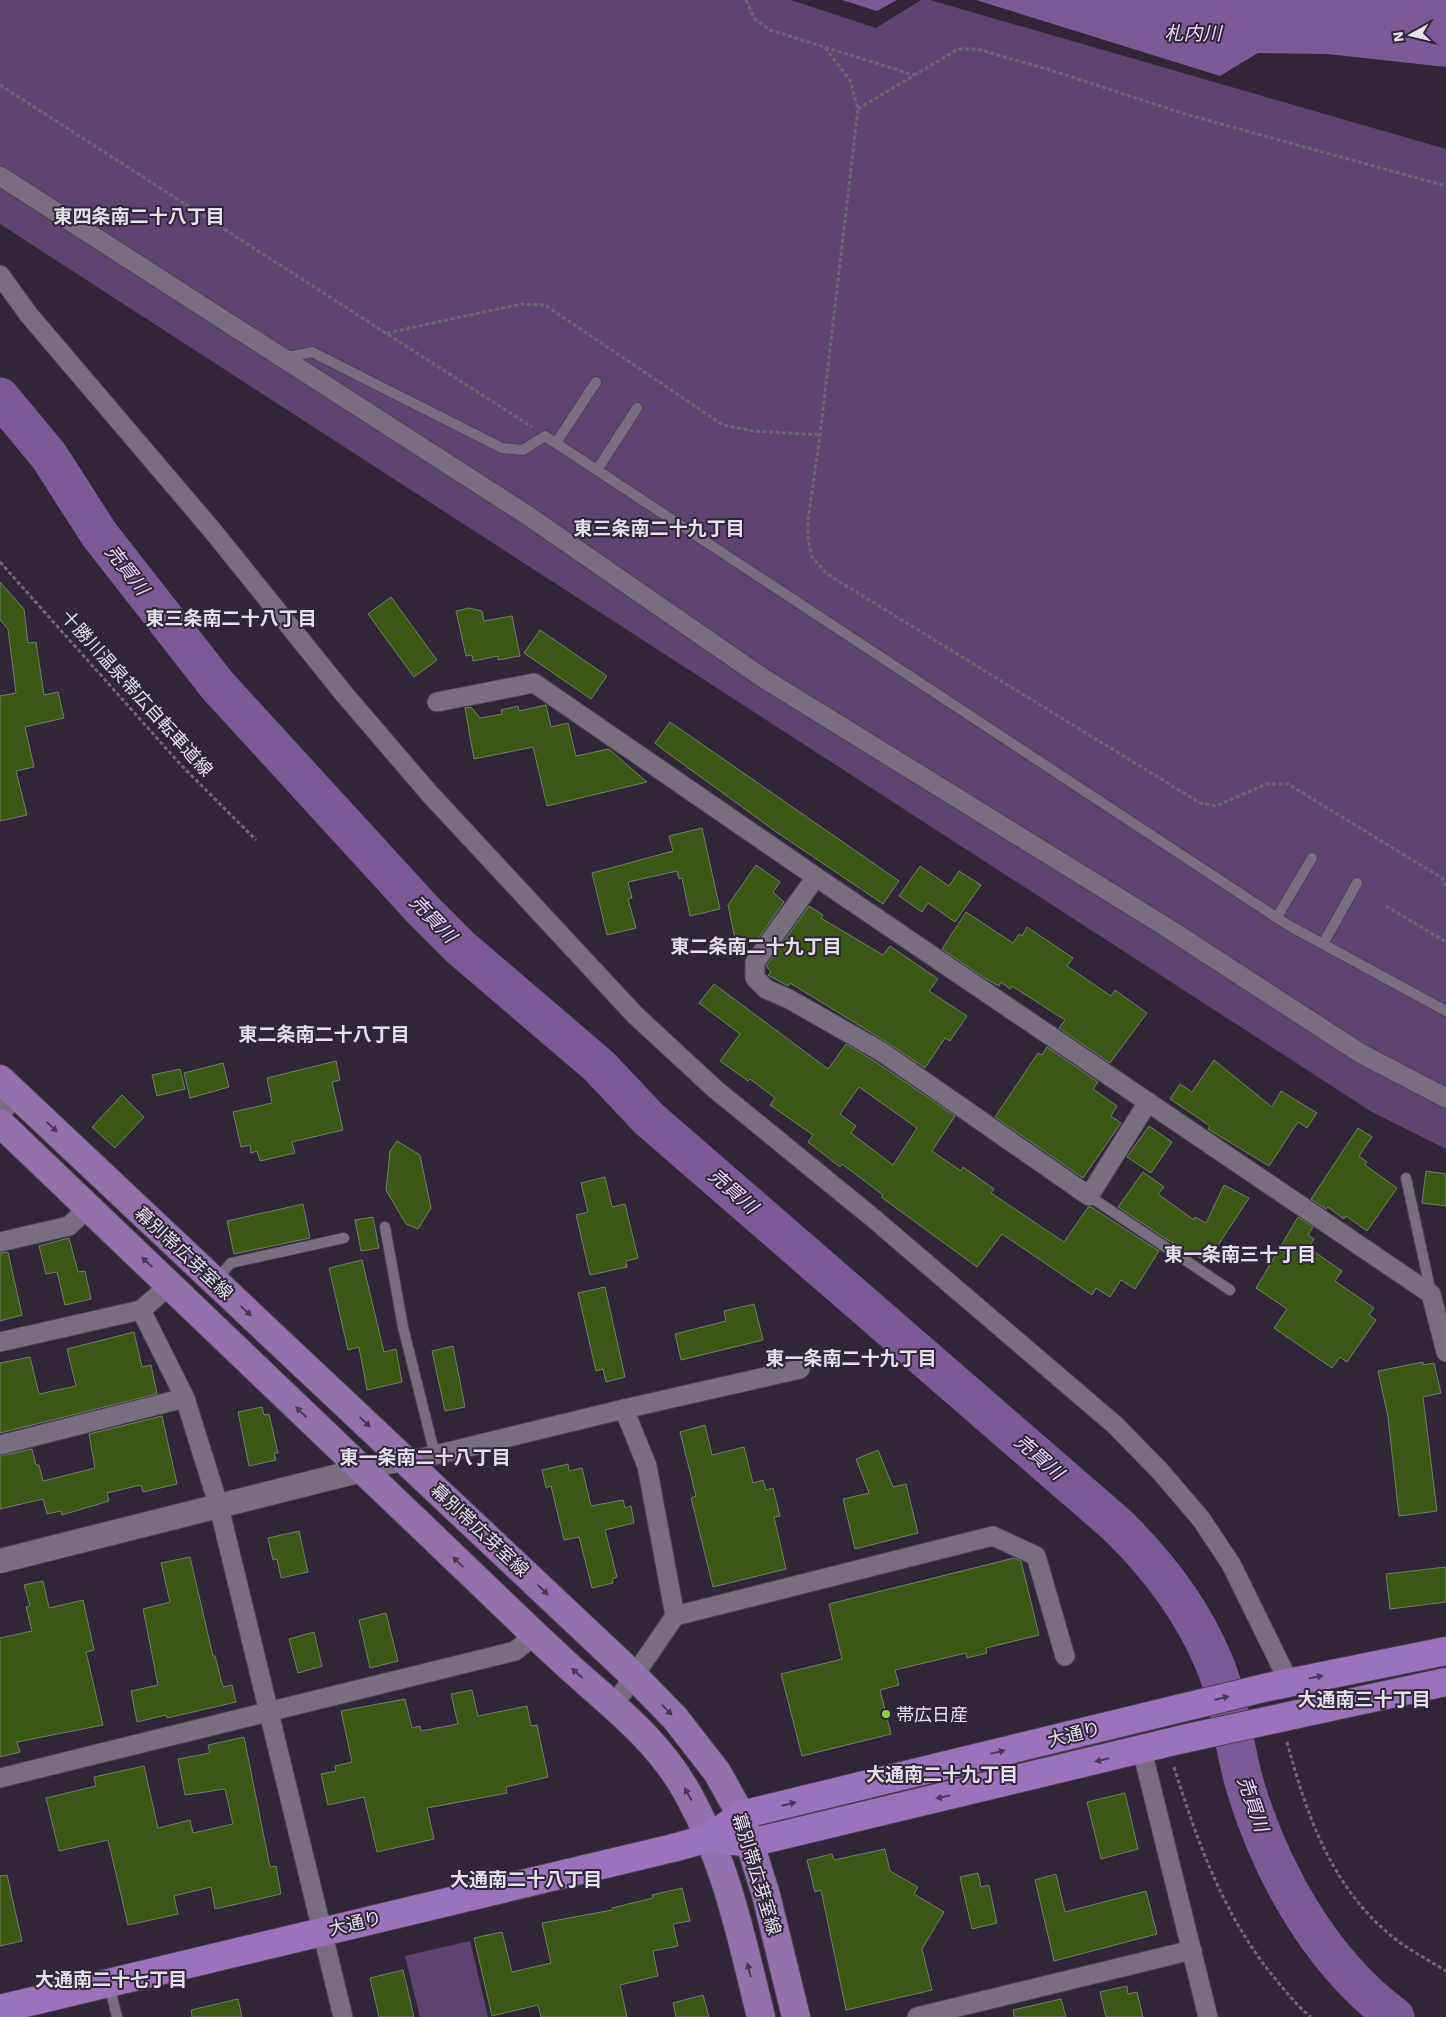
<svg xmlns="http://www.w3.org/2000/svg" width="1446" height="2017" viewBox="0 0 1446 2017" font-family="'Work Sans','Noto Sans JP',sans-serif">
	<rect width="100%" height="100%" fill="#302638"/>
	<g fill="#5e4571">
		<path d="M0,0H791L876,28L921,0H930L1446,149V1149L1372,1112L0,224Z"/>
		<path d="M470,1941L488,2017H420L405,1956Z"/>
	</g>
	<g fill="#7b5896">
		<path d="M842,0H897L877,11Z"/>
		<path d="M976,0H1446V67L1327,54L1258,53L1220,76Z"/>
	</g>
	<g fill="none" stroke-linecap="round" stroke-linejoin="round">
		<path stroke="#7b5896" stroke-width="39" d="M0,397L49,456L99,534L217,685L422,909L461,948L599,1066L649,1119L1117,1525C1158,1565 1191,1608 1213,1660C1231,1701 1233,1747 1246,1789C1272,1874 1322,1963 1395,2017"/>
	</g>
	<g fill="#3a5915" stroke="#737e6a" fill-rule="evenodd">
		<path d="M0,582L24,609L28,643L36,642L44,695L58,692L64,718L25,727L34,767L16,771L27,815L0,821V696L16,693L8,629L0,620Z"/>
		<path d="M391,597L437,660L414,677L368,614Z"/>
		<path d="M469,608L482,611L484,621L512,616L520,656L498,660V656L473,661L472,655L466,656L456,611Z"/>
		<path d="M540,630L607,676L591,699L524,653Z"/>
		<path d="M546,705L551,727L568,723L576,756L609,749L647,782L547,806L533,747L474,759L465,708L471,707L480,718L502,714L501,710L518,706L519,711Z"/>
		<path d="M670,722L899,881L883,904L775,831L665,751L655,743Z"/>
		<path d="M702,828L720,909L690,916L682,878L679,879L677,871L628,882L632,898L628,899L636,928L607,935L592,873L673,851L669,836Z"/>
		<path d="M756,865L780,882L773,892L784,902L758,939L742,943L741,937L735,939L728,905Z"/>
		<path d="M920,866L949,886L959,871L981,885L955,922L928,903L922,912L899,896Z"/>
		<path d="M809,906L823,915L821,918L883,955L890,946L938,979L929,991L967,1016L950,1041L945,1038L925,1068L888,1043L790,983L788,986L768,975L771,972L766,966Z"/>
		<path d="M966,912L1013,943L1019,934L1022,936L1027,927L1073,958L1067,966L1111,996L1115,990L1147,1013L1110,1063L1059,1028L1065,1020L1012,986L1010,989L1001,982L999,986L983,977L942,949Z"/>
		<path d="M714,984L828,1069L846,1044L876,1062L955,1116L932,1151L961,1171L963,1167L994,1189L991,1193L1064,1242L1088,1207H1091L1159,1251L1135,1289L1121,1280L1110,1297L1096,1288L1092,1295L1002,1234L977,1267L881,1197L883,1195L842,1164L840,1167L808,1142L813,1135L770,1105L775,1098L750,1079L748,1081L720,1061L740,1034L699,1003ZM859,1087L917,1128L893,1165L851,1133L856,1126L840,1114Z"/>
		<path d="M1047,1047L1098,1082L1093,1089L1117,1106L1111,1116L1121,1123L1083,1178L995,1117L1038,1053L1042,1055Z"/>
		<path d="M1214,1060L1272,1107L1281,1091L1317,1113L1307,1128L1298,1122L1269,1166L1208,1129L1210,1126L1170,1099L1180,1084L1192,1092Z"/>
		<path d="M336,1061L340,1080L332,1082L343,1130L292,1142L295,1153L260,1161L257,1151L251,1153L250,1145L241,1147L233,1112L272,1103L267,1078Z"/>
		<path d="M223,1063L229,1087L190,1098L184,1073Z"/>
		<path d="M180,1069L185,1089L157,1096L152,1075Z"/>
		<path d="M122,1095L144,1117L115,1148L92,1127Z"/>
		<path d="M1149,1126L1172,1142L1151,1173L1127,1157Z"/>
		<path d="M1358,1128L1372,1137L1359,1156L1367,1162L1365,1165L1397,1188L1367,1231L1346,1216L1344,1219L1328,1207L1326,1209L1311,1199Z"/>
		<path d="M397,1141L420,1155L431,1208L418,1229L406,1224L386,1190L390,1151Z"/>
		<path d="M1426,1171L1446,1174V1206L1422,1203Z"/>
		<path d="M1143,1172L1164,1187L1158,1194L1194,1220L1195,1217L1206,1223L1224,1185L1249,1198L1207,1262L1166,1239L1118,1207Z"/>
		<path d="M605,1177L612,1207L625,1204L638,1258L626,1261L627,1267L590,1275L576,1215L588,1212L581,1183Z"/>
		<path d="M303,1204L310,1238L234,1254L227,1221Z"/>
		<path d="M373,1217L379,1248L361,1251L355,1220Z"/>
		<path d="M1298,1217L1313,1227L1308,1235L1314,1239L1309,1248L1342,1271L1335,1281L1374,1308L1369,1315L1376,1320L1347,1362L1340,1357L1332,1368L1274,1328L1287,1309L1256,1288Z"/>
		<path d="M69,1238L78,1272L85,1271L91,1299L65,1305L57,1272L46,1274L39,1246Z"/>
		<path d="M8,1252L22,1315L0,1321V1253Z"/>
		<path d="M362,1260L384,1352L396,1349L402,1382L367,1390L359,1347L348,1350L329,1268Z"/>
		<path d="M605,1287L625,1377L606,1382L603,1369L596,1371L578,1293Z"/>
		<path d="M754,1304L763,1340L681,1360L675,1334L726,1321L724,1311Z"/>
		<path d="M134,1332L142,1367L151,1365L157,1394L0,1433V1363L30,1357L39,1394L76,1386L67,1349Z"/>
		<path d="M453,1346L465,1407L445,1411L432,1351Z"/>
		<path d="M1423,1362V1365L1434,1363L1441,1393L1423,1397L1437,1511L1399,1516L1388,1417L1378,1371Z"/>
		<path d="M262,1407L264,1415L269,1414L278,1453H274L276,1460L249,1466L238,1412Z"/>
		<path d="M162,1416L177,1484L143,1492L141,1485L107,1493L109,1501L62,1515L61,1511L47,1514L43,1499L0,1509V1456L32,1449L36,1465H39L43,1481L95,1468L89,1434Z"/>
		<path d="M705,1425L712,1455L744,1447L753,1483L763,1480L766,1490L773,1488L780,1516L774,1517L786,1569L713,1587L691,1498L696,1496L680,1432Z"/>
		<path d="M878,1450L893,1487L906,1484L918,1533L855,1549L843,1499L869,1493L856,1459Z"/>
		<path d="M568,1464L569,1471L582,1468L591,1506L623,1500L625,1508L631,1506L634,1523L605,1530L617,1577L612,1579L613,1583L592,1588L579,1537L564,1540L551,1486L546,1488L542,1470Z"/>
		<path d="M299,1531L308,1572L281,1578L277,1559L273,1560L268,1538Z"/>
		<path d="M190,1557L213,1656H215L223,1687L232,1685L236,1702L167,1718L166,1715L137,1722L131,1691L158,1685L143,1609L170,1602L161,1563Z"/>
		<path d="M1014,1558L1021,1561L1039,1635L986,1648L987,1653L967,1658L966,1653L895,1670L899,1685L880,1690L891,1734L802,1756L781,1674L842,1659L829,1604Z"/>
		<path d="M1446,1567V1602L1390,1609L1386,1574Z"/>
		<path d="M43,1581L49,1608L83,1600L94,1650L86,1652L103,1725L17,1742L20,1752L0,1757V1638L32,1631L26,1607L30,1606L24,1585Z"/>
		<path d="M386,1613L398,1661L370,1668L359,1620Z"/>
		<path d="M314,1632L322,1666L298,1673L289,1639Z"/>
		<path d="M472,1690L478,1716L527,1706L531,1726L537,1725L548,1777L506,1787L507,1793L427,1808L434,1839L377,1852L364,1797L328,1805L321,1774L336,1771L335,1766L352,1762L341,1711L405,1699L412,1728L420,1726L421,1731L458,1724L451,1694Z"/>
		<path d="M244,1737L270,1867L276,1866L281,1894L215,1909L211,1887L174,1896L178,1914L128,1925L108,1840L59,1851L46,1798L96,1786L94,1777L144,1766L158,1828L190,1820L193,1833L233,1824L225,1789L185,1795L178,1759L210,1753L208,1745Z"/>
		<path d="M1125,1793L1138,1849L1101,1859L1087,1802Z"/>
		<path d="M885,1849L890,1871L918,1887L914,1894L944,1912L922,1949L932,1990L846,2010L821,1890L815,1892L807,1860L832,1854L834,1860Z"/>
		<path d="M978,1873L981,1887L989,1885L997,1923L972,1929L960,1877Z"/>
		<path d="M1056,1874L1065,1912L1146,1891L1157,1934L1054,1961L1035,1880Z"/>
		<path d="M7,1875L22,1941L0,1946V1876Z"/>
		<path d="M682,1888L690,1921L673,1924L678,1946L653,1951L658,1976L620,1985L627,2017H541L538,2005L492,2016L474,1938L502,1932L512,1972L551,1963L542,1923L612,1910V1908L653,1898L652,1895Z"/>
		<path d="M403,1970L414,2017H379L370,1978Z"/>
		<path d="M1127,1986L1128,1994L1137,1992L1143,2017H1106L1100,1992Z"/>
		<path d="M703,1995L709,2017H676L673,2003Z"/>
		<path d="M238,1999L242,2017H192L191,2010Z"/>
		<path d="M1061,1999L1066,2017H1014L1013,2010Z"/>
	</g>
	<g fill="none" stroke-linecap="round" stroke-linejoin="round">
		<g stroke="#494150" stroke-width="12">
			<g id="service">
				<path d="M284,358L312,352L502,448L523,450L545,436L1288,925L1446,1011"/>
				<path d="M556,443L596,382"/>
				<path d="M597,470L637,408"/>
				<path d="M1277,917L1312,858"/>
				<path d="M1323,944L1357,883"/>
				<path d="M1406,1178L1431,1293"/>
				<path d="M1089,1196L1230,1290"/>
				<path d="M385,1227L403,1327L435,1455"/>
				<path d="M216,1280L231,1263L344,1238"/>
				<path d="M109,1984L117,2017"/>
			</g>
		</g>
		<g stroke="#494150" stroke-width="21">
			<g id="minor">
				<path d="M0,176L527,515L763,678L1166,927L1360,1053L1446,1098"/>
				<path d="M0,275L29,315L212,530L345,695L429,793L635,1015L715,1089L873,1218L1115,1425L1160,1471L1201,1519L1231,1564L1289,1682"/>
				<path d="M437,702L534,683L816,877L1431,1294L1446,1352"/>
				<path d="M816,877L755,962V978L766,989L789,999L882,1052L1089,1196L1148,1102"/>
				<path d="M0,1242L69,1226L88,1208"/>
				<path d="M141,1310L185,1398L219,1507L343,2017"/>
				<path d="M0,1342L141,1310L171,1284"/>
				<path d="M624,1409L800,1369"/>
				<path d="M0,1445L185,1398"/>
				<path d="M362,1470L435,1455L624,1409L647,1466L675,1616L614,1705"/>
				<path d="M675,1616L993,1536L1036,1556L1065,1656"/>
				<path d="M1142,1750L1208,2017"/>
				<path d="M0,1778L515,1651L535,1635"/>
				<path d="M917,2017L1192,1950"/>
			</g>
		</g>
		<g stroke="#494150" stroke-width="26">
			<g id="tertiary">
				<path d="M0,1110L16,1094"/>
				<path d="M0,1561L362,1470"/>
			</g>
		</g>
		<g stroke="#494150" stroke-width="30">
			<g id="primary">
				<path d="M0,1079L633,1675L675,1718L717,1772L741,1815L766,1895L796,2017"/>
				<path d="M0,1123C160,1277 321,1431 483,1585C513,1614 543,1643 575,1672C617,1709 661,1744 688,1794C727,1864 742,1941 761,2017"/>
			</g>
		</g>
		<g stroke="#494150" stroke-width="30">
			<g id="trunk">
				<path d="M709,1838L750,1843L1183,1739L1446,1682"/>
				<path d="M0,2009L673,1848L709,1838L741,1815L1268,1687L1446,1651"/>
			</g>
		</g>
		<g stroke="#6e6575" stroke-width="3" stroke-dasharray="4 2.5" stroke-linecap="butt">
			<path d="M746,0L755,19L770,30L914,75"/>
			<path d="M825,48L850,80L858,109L820,435L808,520V539L812,557L827,574L1200,803L1216,806L1266,784H1288L1442,878L1446,886"/>
			<path d="M0,85L532,427"/>
			<path d="M858,109L958,49H977L1050,70L1185,114L1446,186"/>
			<path d="M387,333L521,304L545,305L723,425L753,431L820,435"/>
			<path d="M0,562L180,764L256,840"/>
			<path d="M1386,906L1446,942"/>
			<path d="M1287,1742C1307,1817 1333,1892 1398,1941C1413,1952 1430,1961 1446,1971"/>
			<path d="M1174,1767C1198,1844 1225,1919 1277,1981C1288,1994 1298,2007 1311,2017"/>
		</g>
		<use href="#service" stroke="#786d81" stroke-width="10"/>
		<use href="#minor" stroke="#786d81" stroke-width="19"/>
		<use href="#tertiary" stroke="#786d81" stroke-width="24"/>
		<use href="#primary" stroke="#9471ad" stroke-width="28"/>
		<use href="#trunk" stroke="#9d72bc" stroke-width="28"/>
	</g>
	<defs><path id="oneway-solid" d="M-6-.8H1V-3.2L6.5 0L1 3.2V.8H-6Z" transform="scale(1.25)"/></defs>
	<g fill="#493955">
		<use href="#oneway-solid" transform="translate(52 1127) rotate(43)"/>
		<use href="#oneway-solid" transform="translate(147 1262) rotate(-137)"/>
		<use href="#oneway-solid" transform="translate(246 1311) rotate(43)"/>
		<use href="#oneway-solid" transform="translate(301 1412) rotate(-136)"/>
		<use href="#oneway-solid" transform="translate(365 1422) rotate(43)"/>
		<use href="#oneway-solid" transform="translate(458 1562) rotate(-136)"/>
		<use href="#oneway-solid" transform="translate(543 1590) rotate(43)"/>
		<use href="#oneway-solid" transform="translate(577 1673) rotate(-139)"/>
		<use href="#oneway-solid" transform="translate(667 1710) rotate(46)"/>
		<use href="#oneway-solid" transform="translate(688 1794) rotate(-119)"/>
		<use href="#oneway-solid" transform="translate(749 1970) rotate(-104)"/>
	</g>
	<g fill="#4b3959">
		<use href="#oneway-solid" transform="translate(1316 1677) rotate(-11)"/>
		<use href="#oneway-solid" transform="translate(1222 1698) rotate(-13)"/>
		<use href="#oneway-solid" transform="translate(998 1752) rotate(-14)"/>
		<use href="#oneway-solid" transform="translate(1102 1760) rotate(167)"/>
		<use href="#oneway-solid" transform="translate(943 1797) rotate(167)"/>
		<use href="#oneway-solid" transform="translate(789 1804) rotate(-14)"/>
	</g>
	<circle fill="#8dce44" stroke="#302638" stroke-width="2" cx="886" cy="1714" r="5"/>
	<g text-anchor="middle" dominant-baseline="central" stroke-width="4" stroke-linejoin="round" paint-order="stroke">
		<g font-size="18" fill="#e6e0ec" stroke="#302638">
			<text transform="translate(137 693) rotate(48)">十勝川温泉帯広自転車道線</text>
			<text transform="translate(184 1253) rotate(43)">幕別帯広芽室線</text>
			<text transform="translate(480 1530) rotate(43)">幕別帯広芽室線</text>
			<text transform="translate(1074 1734) rotate(-14)">大通り</text>
			<text transform="translate(757 1874) rotate(73)">幕別帯広芽室線</text>
			<text transform="translate(355 1923) rotate(-13)">大通り</text>
		</g>
		<g font-size="18" fill="#e6e0ec" stroke="#302638" text-anchor="start">
			<text x="896" y="1714">帯広日産</text>
		</g>
		<g font-size="19" font-style="italic" fill="#ecd9fd" stroke="#302638">
			<text x="1193" y="33">札内川</text>
			<text transform="translate(127 570) rotate(52)">売買川</text>
			<text transform="translate(433 919) rotate(46)">売買川</text>
			<text transform="translate(733 1191) rotate(41)">売買川</text>
			<text transform="translate(1039 1457) rotate(41)">売買川</text>
			<text transform="translate(1253 1804) rotate(71)">売買川</text>
		</g>
		<g font-size="19" font-weight="bold" fill="#e6e0ec" stroke="#302638">
			<text x="139" y="216">東四条南二十八丁目</text>
			<text x="659" y="528">東三条南二十九丁目</text>
			<text x="231" y="618">東三条南二十八丁目</text>
			<text x="756" y="946">東二条南二十九丁目</text>
			<text x="324" y="1034">東二条南二十八丁目</text>
			<text x="1240" y="1254">東一条南三十丁目</text>
			<text x="851" y="1358">東一条南二十九丁目</text>
			<text x="425" y="1457">東一条南二十八丁目</text>
			<text x="1364" y="1699">大通南三十丁目</text>
			<text x="942" y="1774">大通南二十九丁目</text>
			<text x="526" y="1879">大通南二十八丁目</text>
			<text x="111" y="1979">大通南二十七丁目</text>
		</g>
	</g>
	<g transform="translate(1411 35) rotate(262)" stroke="#302638" stroke-width="4" paint-order="stroke">
	<path d="M0-4L9 19L0 12L-9 19Z" fill="#e6e0ec"/>
	<text y="-8" font-size="14" font-weight="bold" text-anchor="middle" fill="#e6e0ec">N</text>
	</g>
</svg>
